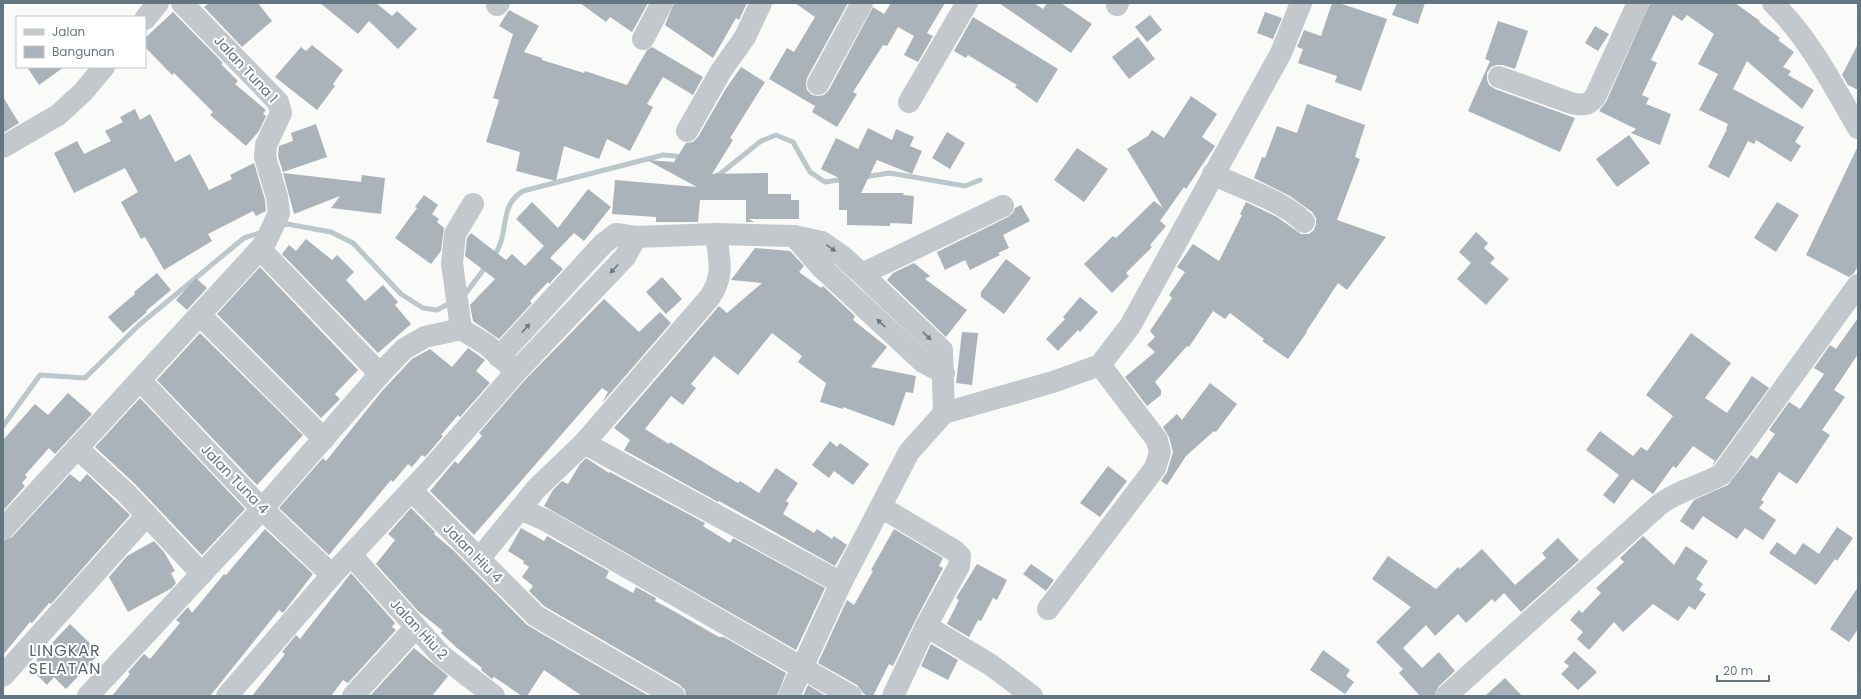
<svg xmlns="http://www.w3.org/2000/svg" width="1861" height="699" viewBox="0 0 1861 699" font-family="Poppins,sans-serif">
	<rect width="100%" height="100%" fill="#fafaf8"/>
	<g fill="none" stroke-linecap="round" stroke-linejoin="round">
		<g stroke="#bbc7cb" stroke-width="5">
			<path d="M715,176L720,174L761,141L776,135L793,142L810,172L825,182L845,179"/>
			<path d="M863,177L890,173L965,186L980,180"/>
			<path d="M280,226L287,224L331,232L353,243L401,294L423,308L437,310L452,302"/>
			<path d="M493,257C511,234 497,207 523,191L663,155L676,156L683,160"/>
			<path d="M463,297L487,265"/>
			<path d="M3,426L40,375L85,378L139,325L244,238L263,232"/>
		</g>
	</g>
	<g fill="#aab3b9">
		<path d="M209,3H258L272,21L242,47L204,7Z"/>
		<path d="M320,3H376L392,16L397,11L417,29L398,49L369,21L358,34Z"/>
		<path d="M580,3H648L632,32L610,17L606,22Z"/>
		<path d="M674,3H747L739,20L736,18L713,58L665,25Z"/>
		<path d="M795,3H848L807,78L806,84L807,90L812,95L818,96L824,95L829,90L873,7L884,14L891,3H945L927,33L933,36L918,62L904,55L914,36L898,27L887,46L883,45L853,92L857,94L837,127L812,112L815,106L769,79L787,48L794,52L815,17Z"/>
		<path d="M999,3H1034L1043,9L1047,3H1061L1092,24L1071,53Z"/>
		<path d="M1332,3H1339L1387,19L1361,91L1335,82L1337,76L1298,63L1303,49L1297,47L1304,30L1321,36Z"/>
		<path d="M1397,3H1425L1418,24L1392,15Z"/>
		<path d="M1650,3H1735L1760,21L1759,22L1780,38L1778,40L1794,52L1783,67L1791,71L1788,75L1814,90L1802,109L1747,61L1733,89L1804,127L1795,142L1801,146L1791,162L1756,140L1754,144L1748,141L1729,178L1708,167L1727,129H1726L1728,124L1699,110L1718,74L1698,64L1714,34L1687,15L1682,21L1673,15L1651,60L1657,63L1642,95L1649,98L1646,104L1671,114L1660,145L1631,133L1636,129L1599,111L1606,102Z"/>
		<path d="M509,10L539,26L524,52L542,58V60L584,73L585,71L627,85L647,50L652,47L703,77L693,95L663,77L647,104L653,107L630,151L607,139L599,159L564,146L556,181L516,171L520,152L486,142L499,100L493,98L513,34L499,26Z"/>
		<path d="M173,12L223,63L221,64L238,81L235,84L266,110L263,114L266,116L259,131L246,146L210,115L213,112L174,73L172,75L145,47V38Z"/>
		<path d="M1265,12L1282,18L1273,39L1257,33Z"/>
		<path d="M1150,15L1162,30L1147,42L1135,27Z"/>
		<path d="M973,17L1058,69L1037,103L1015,87L1017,85L968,55L966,58L954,51Z"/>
		<path d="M1498,21L1528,31L1515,69L1503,65H1496L1491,67L1487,73V80L1489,85L1495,89L1575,118L1560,152L1468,111L1490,61L1485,59Z"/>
		<path d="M1595,26L1609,34L1598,51L1585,43Z"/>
		<path d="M1138,37L1155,59L1129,79L1112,57Z"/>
		<path d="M1858,44V90L1848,85L1842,75Z"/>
		<path d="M312,45L343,70L333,84L335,86L317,110L275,77L301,47L306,51Z"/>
		<path d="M27,67H64L39,85Z"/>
		<path d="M741,67L765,82L730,138L733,140L712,174L768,173V194H791V200H799V219H749L754,222H746V200H700L698,222H656V217L612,214L615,180L697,187L647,160L674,162L686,143L693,142L698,137L725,90Z"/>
		<path d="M1191,96L1217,114L1202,137L1215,146L1186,189L1184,187L1160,221L1166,226L1150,245L1152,247L1126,273L1129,276L1112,293L1084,264L1113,236L1116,238L1154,201L1163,208L1127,149L1148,136L1152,130L1164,138Z"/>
		<path d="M3,97L19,123L3,133Z"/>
		<path d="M1307,104L1365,125L1355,157L1360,159L1337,220L1386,237L1347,290L1338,283L1306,332H1307L1288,359L1262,341L1264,339L1230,313L1225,319L1213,311L1189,347L1187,346L1155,382L1161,390V395L1147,406L1125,377L1155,352L1147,345L1155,337L1150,331L1172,298L1169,295L1185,272L1177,267L1193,244L1219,261L1242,215L1240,214L1246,202L1277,217L1301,234H1309L1314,230L1316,224V218L1312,212L1290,196L1254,178L1262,157L1265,158L1277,126L1297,133Z"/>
		<path d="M135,109L140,120L150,114L175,162L190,154L209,190L232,179L230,175L254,163L265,200L266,211L256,216L253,211L208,234L212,241L164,270L145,237L141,239L121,202L138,192L125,168L74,193L54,153L77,141L84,154L111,141L105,131L123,122L120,117Z"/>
		<path d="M316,124L327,157L283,172L278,156L279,146L293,141L291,133Z"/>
		<path d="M868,128L892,140L896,129L914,137L910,146L922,151L912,174L877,160L861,193H904L903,195L914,196L912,224L890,223V226L847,225V210H839V178L821,169L836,138L858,149Z"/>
		<path d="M947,132L965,143L950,169L932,158Z"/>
		<path d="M1629,135L1650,163L1617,187L1596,159Z"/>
		<path d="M1858,146V266L1854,273L1849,277L1806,255Z"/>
		<path d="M1077,148L1108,169L1084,202L1054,180Z"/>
		<path d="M283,173L361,182L362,175L385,178L381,214L331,208L340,196L294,214Z"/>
		<path d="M588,189L611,207L584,241L574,233L550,258L563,269L549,284L548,282L530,301L532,303L499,339L473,321L470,305L495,279L465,256L467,238L471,233L506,260L512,254L525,266L544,246L516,219L532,202L558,228Z"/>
		<path d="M424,195L438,205L432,214L439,219L437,222L444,228L441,251L431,264L395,238L417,208L415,207Z"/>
		<path d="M1777,202L1799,215L1776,252L1754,238Z"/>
		<path d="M1021,205L1030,221L1003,235L1009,248L998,253L1000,255L970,270L965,260L945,270L937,252L1008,217L1013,213L1015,208Z"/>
		<path d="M1476,232L1488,243L1484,248L1495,258L1490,263L1509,279L1486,305L1457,279L1471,263L1459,252Z"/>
		<path d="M306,239L332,260L337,255L354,272L346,280L365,301L383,285L398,302L395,305L411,324L378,353L376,351L282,254L289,245L296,251Z"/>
		<path d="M755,248L790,251L804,266L799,272L821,288L823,286L855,316L853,320L887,347L871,367L916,376L913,393L906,392L894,426L843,407V409L820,402L826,383L798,362L802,356L772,333L738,375L714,356L691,384L696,388L683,405L671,396L645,429L669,444L670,442L738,483L740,481L759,493L776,468L798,483L786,501L789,503L783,514L814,533L817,529L832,539L834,536L847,545L835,566L719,501L718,502L624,450L630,440L614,428L719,306L727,313L762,283L731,280Z"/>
		<path d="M1006,259L1031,278L1004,314L981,297V292Z"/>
		<path d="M914,263L930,276L925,279L967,310L946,337L887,280L893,273Z"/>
		<path d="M260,267L358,370L335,394L340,399L321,418L217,314Z"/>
		<path d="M157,273L171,290L146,311L147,312L123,333L108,317L135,294L134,292Z"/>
		<path d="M662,277L682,299L666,314L646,292Z"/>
		<path d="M196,278L207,288L187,310L176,300Z"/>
		<path d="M1080,297L1098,312L1080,332L1078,330L1058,351L1046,339L1065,319L1063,317Z"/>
		<path d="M604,299L639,332L660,312L671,323L602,403L608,392L602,388L474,535L430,491L455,461L458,464L482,436L479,433L525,380Z"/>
		<path d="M1858,318V354L1834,390L1845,397L1822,430L1830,435L1797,484L1779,472L1761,500L1764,502L1759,508L1776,520L1763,540L1745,528L1737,539L1703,516L1693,530L1680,521L1694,500L1728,485L1751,455L1757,459L1775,434L1769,430L1789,402L1800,409L1824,374L1814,368L1830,345L1836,349Z"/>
		<path d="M962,332L978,333L972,385L956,383Z"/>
		<path d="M200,333L303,435L257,485L157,380Z"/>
		<path d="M1691,333L1731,363L1705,398L1727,413L1752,376L1769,388L1714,464L1712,465L1715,461L1693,446L1676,468L1673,466L1653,494L1632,479L1614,504L1603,495L1619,475L1586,450L1600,431L1633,456L1641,447L1647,451L1673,416L1646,395Z"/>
		<path d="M468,348L485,360L476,371L490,383L460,417L458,415L441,435L443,436L425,457L422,455L412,467L408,464L393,482L391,480L329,555L279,508L323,458L326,461L382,391L412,359L430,349L452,367Z"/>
		<path d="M1210,383L1237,404L1216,432L1214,431L1186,456L1167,485L1161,481L1167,472L1173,452L1169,437L1163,427L1177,414L1182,420Z"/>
		<path d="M68,393L92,414L55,454L49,448L25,475L27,477L22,483L25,486L3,511V440L35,404L48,415Z"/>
		<path d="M140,398L245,509L202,555L135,484L95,447Z"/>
		<path d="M830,441L837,447L840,443L869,464L853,485L834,471L829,478L812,465Z"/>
		<path d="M586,458L609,473L610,472L705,523L703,526L730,543L733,538L825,588L796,650L544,506L553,490L562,481L568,484L580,464Z"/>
		<path d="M1108,466L1127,481L1100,517L1080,503Z"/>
		<path d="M70,474L80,482L87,474L130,515L51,604L49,603L32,623L30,622L3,655V541L12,537Z"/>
		<path d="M411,508L435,532L434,534L453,550L527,625L649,696H582L544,670L527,696H522L494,677L492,679L481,670L482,668L457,648L441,633L443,631L418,611L376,564L395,540L388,534Z"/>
		<path d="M1837,527L1853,538L1837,561L1835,559L1816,585L1769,553L1777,542L1795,555L1803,543L1819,554Z"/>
		<path d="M521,528L544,541L547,536L609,571L606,578L633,593L636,587L656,598L655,601L670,609L719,637H724L786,673L777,696H686L685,690L680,685L544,606L529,591L533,586L522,577L529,567L523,563L524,561L508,551Z"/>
		<path d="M265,529L313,574L283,613L279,610L210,696H112L130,674L128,672L144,654L150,659L180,623L176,620L188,607L192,613L224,574L226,575Z"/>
		<path d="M894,529L943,558L939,566L943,568L915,621L893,666L889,664L873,696H868L863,693L857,685L818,663L847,600L854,605L873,571L871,570Z"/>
		<path d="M1643,536L1674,565L1686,546L1708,561L1696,579L1703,584L1699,590L1706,594L1695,610L1689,606L1678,621L1653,604L1623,632L1614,622L1589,650L1577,639L1583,632L1570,620L1579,610L1582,613L1601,593L1596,588L1624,562L1620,558Z"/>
		<path d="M1558,538L1579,560L1521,612L1504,593L1495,602L1492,599L1466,623L1458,614L1435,636L1426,625L1403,648L1422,668L1439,652L1455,671L1438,687L1434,696H1420L1399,673L1403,669L1376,642L1411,607L1372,579L1388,556L1436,589L1458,567L1460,569L1482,549L1515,585L1546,558L1542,553Z"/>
		<path d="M154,541L164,552L175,571L171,573L176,583L172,588L128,612L109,577L127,556Z"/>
		<path d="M977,564L1007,580L997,600L993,598L981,621L978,620L969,637L947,624L959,600L956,598Z"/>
		<path d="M1031,564L1054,580L1046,591L1023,574Z"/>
		<path d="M351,573L395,623L392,627L396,630L348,683L343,680L331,696H252L285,654L282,652L296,635L300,639Z"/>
		<path d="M1858,587V629L1849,642L1830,629Z"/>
		<path d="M70,624L100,653L66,689L54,677L47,685L37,675L44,668L36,660Z"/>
		<path d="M931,644L958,660L948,680L921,666Z"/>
		<path d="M414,648L448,676L432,696H370Z"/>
		<path d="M1323,650L1350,670L1346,676L1354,682L1345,694L1310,670Z"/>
		<path d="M1574,651L1597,672L1578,690L1561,674L1569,666L1564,662Z"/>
		<path d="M1505,678L1522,696H1485Z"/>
		<path d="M808,685L826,696H803Z"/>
	</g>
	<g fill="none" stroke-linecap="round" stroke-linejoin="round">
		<g stroke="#c3c8cc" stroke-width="22">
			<path d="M1773,3C1809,38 1833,85 1858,128"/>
			<path d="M497,5L499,3"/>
			<path d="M1117,5L1118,3"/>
			<path d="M145,19L158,3"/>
			<path d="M643,39L662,3"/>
			<path d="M1499,77L1571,103C1582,105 1587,107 1595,97L1638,3"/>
			<path d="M818,84L862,3"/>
			<path d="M909,102L967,3"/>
			<path d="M687,131L721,71L745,37L761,3"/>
			<path d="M3,147L58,115L83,92L104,67"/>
			<path d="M1213,174C1244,190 1279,198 1304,222"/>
			<path d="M716,234C719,259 725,274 710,297L584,443L536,489L520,509L545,520L851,696"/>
			<path d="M794,236L822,268L923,362L944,373"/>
			<path d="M260,249L380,374"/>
			<path d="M862,274L1003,206"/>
			<path d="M200,315L324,439"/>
			<path d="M461,329L452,263L455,234L473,204"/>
			<path d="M499,357L603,244L616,234L636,237L716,234L794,236L822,242L842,256L862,274L942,350L944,413"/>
			<path d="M140,380L262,509L332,575"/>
			<path d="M584,443L841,583"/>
			<path d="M77,448L126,493L202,574"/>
			<path d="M411,490L536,616L674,696"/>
			<path d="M881,507L955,551L960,556L959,566L926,626L893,696"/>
			<path d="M3,529L260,249L266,241L279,213L277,197L265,157L266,145L281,113L278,102L182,3"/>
			<path d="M351,555L442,656L494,696"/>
			<path d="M479,559L520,509"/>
			<path d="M1048,609L1155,468L1160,452L1157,440L1100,365"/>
			<path d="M926,626L991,665L1032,696"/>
			<path d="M3,676L147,515"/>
			<path d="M88,696L262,509L380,374L404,349L425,337L461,329L487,345L511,367"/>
			<path d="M227,696L332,575L432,468L516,372L625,257L636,237"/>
			<path d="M353,696L416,627"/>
			<path d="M789,696L841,583L909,452L944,413L1053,382L1100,365L1130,326L1281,53L1301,3"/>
			<path d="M1446,696L1659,505C1678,490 1702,486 1722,474L1858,285"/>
		</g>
	</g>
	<defs><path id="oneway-solid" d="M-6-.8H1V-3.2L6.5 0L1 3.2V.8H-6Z"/></defs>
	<g fill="#6a7a87">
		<use href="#oneway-solid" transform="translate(831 248) rotate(35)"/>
		<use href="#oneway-solid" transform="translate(614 269) rotate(133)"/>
		<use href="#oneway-solid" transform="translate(881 323) rotate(-137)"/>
		<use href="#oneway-solid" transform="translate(526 328) rotate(-47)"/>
		<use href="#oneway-solid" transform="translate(927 336) rotate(44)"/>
	</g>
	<g text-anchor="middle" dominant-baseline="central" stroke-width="4" stroke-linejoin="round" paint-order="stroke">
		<g font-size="14" fill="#657683" stroke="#fff">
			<text transform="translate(246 69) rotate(47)">Jalan Tuna 1</text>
			<text transform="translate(235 479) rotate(46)">Jalan Tuna 4</text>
			<text transform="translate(473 553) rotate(45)">Jalan Hiu 4</text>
			<text transform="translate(419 629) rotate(47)">Jalan Hiu 2</text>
		</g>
		<g font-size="16" letter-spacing="1" fill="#57646e" stroke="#fff">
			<text x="65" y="650">LINGKAR<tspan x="65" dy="18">SELATAN</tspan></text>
		</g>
	</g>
	<rect width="1861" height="699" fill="none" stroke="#657683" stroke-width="8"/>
	<rect x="16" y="16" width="130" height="52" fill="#ffffff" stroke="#c1c8cd"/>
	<rect x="24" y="29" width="20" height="6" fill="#c3c8cc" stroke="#c1c8cd"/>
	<text x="52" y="36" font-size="12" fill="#657683">Jalan</text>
	<rect x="24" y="46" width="20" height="12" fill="#aab3b9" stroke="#c1c8cd"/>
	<text x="52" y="56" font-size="12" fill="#657683">Bangunan</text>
	<path d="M1717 675v6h52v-6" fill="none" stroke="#657683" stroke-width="2"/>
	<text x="1723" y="675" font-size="12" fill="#657683" stroke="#ffffff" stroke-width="3" paint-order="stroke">20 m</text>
</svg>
